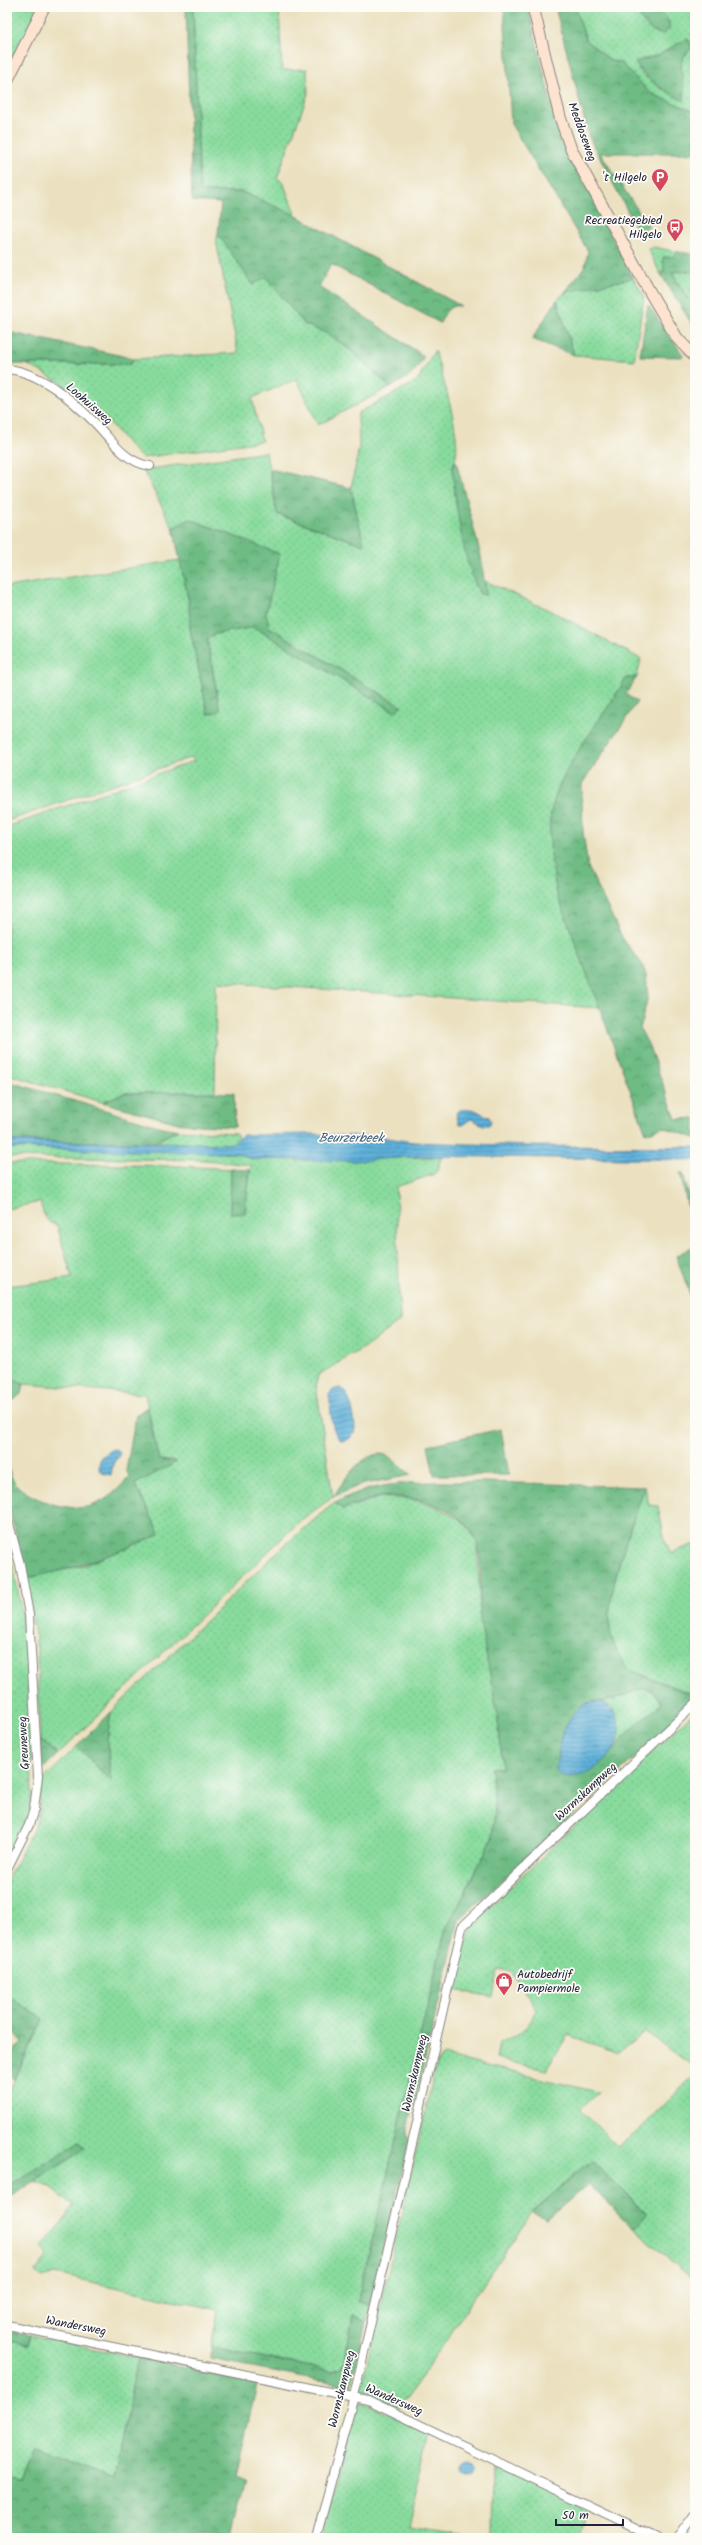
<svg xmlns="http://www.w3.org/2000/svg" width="702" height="2545" viewBox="0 0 702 2545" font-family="Kalam,sans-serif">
	<defs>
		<pattern id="grass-dots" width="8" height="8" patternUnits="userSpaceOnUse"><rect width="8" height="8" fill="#88db9d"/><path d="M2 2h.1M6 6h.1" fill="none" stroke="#75bc88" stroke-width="1.8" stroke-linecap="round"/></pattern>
		<pattern id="forest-crowns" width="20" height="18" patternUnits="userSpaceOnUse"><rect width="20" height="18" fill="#6ebb84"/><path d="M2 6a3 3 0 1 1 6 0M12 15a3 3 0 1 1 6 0" fill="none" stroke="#5a986d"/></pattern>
		<pattern id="water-rules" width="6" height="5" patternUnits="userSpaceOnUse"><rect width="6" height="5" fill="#5db0d9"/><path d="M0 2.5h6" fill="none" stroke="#4c8fb1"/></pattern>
	</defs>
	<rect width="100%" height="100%" fill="#fdfcf7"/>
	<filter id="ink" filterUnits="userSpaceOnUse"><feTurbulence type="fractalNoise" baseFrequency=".025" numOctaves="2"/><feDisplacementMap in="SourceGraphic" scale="8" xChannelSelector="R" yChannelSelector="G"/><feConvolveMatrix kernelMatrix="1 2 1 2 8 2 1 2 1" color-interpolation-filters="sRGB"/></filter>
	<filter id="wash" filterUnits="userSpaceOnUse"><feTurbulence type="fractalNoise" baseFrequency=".012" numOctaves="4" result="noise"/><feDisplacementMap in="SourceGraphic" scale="16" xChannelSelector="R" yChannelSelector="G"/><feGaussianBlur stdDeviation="0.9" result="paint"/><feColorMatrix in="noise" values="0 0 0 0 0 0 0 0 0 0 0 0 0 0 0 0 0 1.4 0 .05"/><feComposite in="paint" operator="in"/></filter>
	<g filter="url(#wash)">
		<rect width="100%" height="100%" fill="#ebe1c0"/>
		<g fill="url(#grass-dots)" stroke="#557e6c" fill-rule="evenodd">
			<path d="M7,7H41L7,74Z"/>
			<path d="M193,7H279L282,70L307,69L308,94L277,178L283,182L296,216L242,192H200Z"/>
			<path d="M575,7H635L643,22L660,34L656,10L653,7H695V112L650,93L621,63L610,60L586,40ZM682,41L686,52L680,63L684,79L663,90L643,75L635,62L659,55Z"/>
			<path d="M218,234L254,284L266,276L304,324L328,334L353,352L390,387L318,425L297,379L252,398L262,441L142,458C127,445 116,429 102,415C79,394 55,378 26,364H131L133,359L238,353L216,240Z"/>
			<path d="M654,247L678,252L664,272L660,273L648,249Z"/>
			<path d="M671,271H695V310Z"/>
			<path d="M633,278L644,296L634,360L574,355L557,300L565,292Z"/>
			<path d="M435,350C441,375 466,445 453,465L456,505L476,585L480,594L486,595L485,581L553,612L641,659L637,677L626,678L561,782L550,820L551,851L569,925L600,1008L216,982L215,1092L124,1093L102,1102L7,1074V827L194,761L192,757L7,821V587L180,560L189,602L190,629L208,714L220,710L207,639L215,634L254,627L395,712L401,706L269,627L266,613L279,554L190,519L173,528L143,470L266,452L277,514L364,545L351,488L359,448L358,413L417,381Z"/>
			<path d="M178,1130L236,1133L238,1137L232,1144L154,1142Z"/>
			<path d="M7,1148L235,1153L253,1159H278L441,1157L438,1170L434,1174L396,1187L400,1321L370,1344L318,1375L316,1385L333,1497L301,1520L58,1754L40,1740L37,1648L27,1578L85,1565L159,1534L135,1484L176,1462L159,1460L145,1394L24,1384L7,1378V1286L72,1278L57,1225C44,1222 44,1214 40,1202L7,1209V1163L178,1166L231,1169L230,1212L245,1214L251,1165L206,1160L7,1157Z"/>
			<path d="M645,1487L649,1505L658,1506L665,1541L671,1553L695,1544V1695L627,1669C620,1657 612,1645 610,1630C605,1593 632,1523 645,1487Z"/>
			<path d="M381,1497L411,1499L435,1506L460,1519L468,1527L477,1542L481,1626L496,1699L503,1768H491L495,1808L492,1839L445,1931L358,2300L370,2306L366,2322L353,2315L345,2361L342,2368L331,2371L211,2347L218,2310L55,2274L43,2278L35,2273L48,2255L41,2247L75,2206L51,2187L34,2182L85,2149L80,2142L7,2187V2096L43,2019L7,1995V1880L35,1826L39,1812L41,1783L45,1778L77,1746L111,1781L107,1742L111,1712L285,1545L328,1508L335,1503L343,1509Z"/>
			<path d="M7,1542C30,1627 31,1710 32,1797L28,1820L7,1864Z"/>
			<path d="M643,1688L652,1690L662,1703L618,1742V1725L612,1707L601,1702L615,1699Z"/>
			<path d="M695,1711V2064L693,2066L645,2032L618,2053L568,2035L546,2070L496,2059L499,2043C520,2035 527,2029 537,2008L511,1972L497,1970L493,1997L454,1990L466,1944L474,1922Z"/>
			<path d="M444,2056L598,2092L580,2109L617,2146L638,2131L695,2074V2281L634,2229L646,2213L592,2160L532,2212L400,2408L361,2389L437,2061Z"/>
			<path d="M30,2335L138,2358L114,2476L34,2448L21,2480L7,2478V2340L28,2344Z"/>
			<path d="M355,2401L364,2402L430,2434L408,2526L486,2538H322Z"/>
			<path d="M493,2465L591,2512L579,2538H492Z"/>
		</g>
		<g fill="url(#forest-crowns)" stroke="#486e60" fill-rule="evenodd">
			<path d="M186,7H193L200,192H242L258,199L293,214L461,306C448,304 445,313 440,323L331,264L319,287L424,356C414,375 409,378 390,387L353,352L328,334L304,324L266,277L253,285L218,234L221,203L192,201Z"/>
			<path d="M504,7H528L554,115L564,144L633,278L565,292L585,266L588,251L511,124Z"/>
			<path d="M555,7H575L586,40L610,60L621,63L650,93L695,112V153H600L649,227L639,233L589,137Z"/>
			<path d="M635,7C640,7 647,6 652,7C660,9 672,20 669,29L663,34C649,33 639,19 635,7Z"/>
			<path d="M686,39L689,40L692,48C672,64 686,78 684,101C664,90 647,81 635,62L659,55Z"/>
			<path d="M678,252L695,254V271L671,272L695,310V329L660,273L664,272L663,257H672Z"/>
			<path d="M557,300L574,355L532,339Z"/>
			<path d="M648,305L683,355L682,357L640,356Z"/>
			<path d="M7,332L128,357L133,359L131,364H7Z"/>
			<path d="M456,461L481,556L486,595L480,594C463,561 457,513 453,476V465Z"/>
			<path d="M270,469L351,488L364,545L277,514Z"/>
			<path d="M190,519L280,554L266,613L269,627L401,706L395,712L254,627L215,634L207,639L220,711L208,714L190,629L189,602L173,528Z"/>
			<path d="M637,677L626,694L637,702L582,784V797L583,832L588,867L623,939L642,964L646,975L648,996L640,1029L648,1044L676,1119L695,1118V1138L663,1127L646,1133L556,891C553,868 548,843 550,820C555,770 602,722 626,678Z"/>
			<path d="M7,1081L162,1127L178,1130L154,1142L7,1141Z"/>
			<path d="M181,1092L234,1093L235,1127L182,1124L102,1102L124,1093Z"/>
			<path d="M231,1169L250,1170L245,1214L230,1213Z"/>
			<path d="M680,1173H683L695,1219V1240Z"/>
			<path d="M695,1245V1308L676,1256Z"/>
			<path d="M7,1378L24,1384L22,1393L7,1406Z"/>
			<path d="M147,1407L159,1460L177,1462L135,1484L160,1534C116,1554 74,1569 27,1578L7,1500V1463C9,1468 10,1475 13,1480C24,1499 71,1513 91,1506C108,1500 119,1489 130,1476L126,1471L136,1415Z"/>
			<path d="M501,1429L509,1475H434L428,1445Z"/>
			<path d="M380,1454L387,1455L411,1475L360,1485L333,1497C344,1480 359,1456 380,1454Z"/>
			<path d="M484,1482L645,1487C632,1523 605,1593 610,1630C612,1645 620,1657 627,1669L695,1696L654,1740L459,1920L407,2132L409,2142L370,2306L358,2300L445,1931L492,1839L495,1808L491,1768H502C501,1719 489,1674 481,1627C477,1601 484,1565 477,1542C466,1507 412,1494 381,1497C368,1499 356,1505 343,1509L335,1503C379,1477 434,1483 484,1482ZM643,1688L652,1690L662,1703L636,1725L613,1750L587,1703L615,1699Z"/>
			<path d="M111,1712L107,1742L111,1781L77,1746Z"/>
			<path d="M40,1740L58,1754L41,1770Z"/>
			<path d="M7,1995L43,2019L14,2080L7,2072V2057L22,2042L7,2025Z"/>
			<path d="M80,2142L85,2149L7,2199V2187Z"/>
			<path d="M592,2160L646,2214L634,2229L588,2184L547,2219L532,2212Z"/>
			<path d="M353,2315L366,2322L351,2386L211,2359V2347L331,2371L342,2368L345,2361Z"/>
			<path d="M7,2331L30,2335L28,2345L7,2340Z"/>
			<path d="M138,2358L258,2381L236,2473L246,2477L231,2538H7V2478L21,2480L34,2448L114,2476Z"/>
		</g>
		<g fill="url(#water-rules)" stroke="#40698a">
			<path d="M473,1109L489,1117L491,1122L489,1125H483L471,1119L462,1125H459L456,1113L460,1110Z"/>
			<path d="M311,1134L381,1137L413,1142L530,1146L695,1147V1160L421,1156L356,1161L253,1159L235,1153L7,1148V1141L232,1144L243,1135Z"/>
			<path d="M339,1388L344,1390C352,1403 355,1417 355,1433L349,1439L342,1441C330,1434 331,1407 329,1394L333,1390Z"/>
			<path d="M113,1449L118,1450L120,1454L113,1464L111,1475L105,1474L99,1470L100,1458Z"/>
			<path d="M601,1702C618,1711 621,1723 618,1742C605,1763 586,1782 560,1775L556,1770C558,1749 564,1713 586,1704C590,1702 596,1702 601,1702Z"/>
			<circle cx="469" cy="2472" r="7"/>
		</g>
	</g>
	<g filter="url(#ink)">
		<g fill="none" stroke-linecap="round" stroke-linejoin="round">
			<g stroke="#86827e" stroke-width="10">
				<g id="street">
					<path d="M7,369C40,372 71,399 94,422C112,440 124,462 150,466"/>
					<path d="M7,1517L20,1564L29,1615L38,1777L34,1809L29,1825L7,1869"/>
					<path d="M7,2325L368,2400L657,2538"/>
					<path d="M316,2538L354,2396L462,1927L695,1704"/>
					<path d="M677,2538L695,2514"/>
				</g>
			</g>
			<g stroke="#86827e" stroke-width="13">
				<g id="secondary">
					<path d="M533,7L560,117L571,149L648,289L677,338L695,357"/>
					<path d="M7,81L44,7"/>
				</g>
			</g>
			<use href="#street" stroke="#fff" stroke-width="8"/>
			<use href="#secondary" stroke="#fde4d0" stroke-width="11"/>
		</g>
	</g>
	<defs>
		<g id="parking-pin" transform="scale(0.9)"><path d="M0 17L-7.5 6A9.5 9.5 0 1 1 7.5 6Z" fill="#d1495b" stroke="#fdfcf7"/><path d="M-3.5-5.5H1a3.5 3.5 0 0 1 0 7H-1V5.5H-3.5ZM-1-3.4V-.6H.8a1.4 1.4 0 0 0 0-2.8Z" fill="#fff"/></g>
		<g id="bus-pin" transform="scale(0.9)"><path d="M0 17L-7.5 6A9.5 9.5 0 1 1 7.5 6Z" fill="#d1495b" stroke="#fdfcf7"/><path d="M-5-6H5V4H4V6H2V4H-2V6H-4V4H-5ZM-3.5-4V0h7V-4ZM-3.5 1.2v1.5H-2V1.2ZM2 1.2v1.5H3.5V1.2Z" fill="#fff"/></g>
		<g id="shop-pin" transform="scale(0.9)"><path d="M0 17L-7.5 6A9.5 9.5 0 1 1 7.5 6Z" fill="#d1495b" stroke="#fdfcf7"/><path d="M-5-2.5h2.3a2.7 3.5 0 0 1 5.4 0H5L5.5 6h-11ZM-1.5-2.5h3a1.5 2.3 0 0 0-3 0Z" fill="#fff"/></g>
	</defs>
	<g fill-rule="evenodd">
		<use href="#parking-pin" x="660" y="177"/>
		<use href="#bus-pin" x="675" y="227"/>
		<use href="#shop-pin" x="504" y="1981"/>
	</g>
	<g text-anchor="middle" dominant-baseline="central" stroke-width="3.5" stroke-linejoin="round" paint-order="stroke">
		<g font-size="12" fill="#22223b" stroke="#fdfcf7">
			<text transform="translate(582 132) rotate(70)">Meddoseweg</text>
			<text transform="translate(89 404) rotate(41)">Loohuisweg</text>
			<text transform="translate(24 1743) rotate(-93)">Greuneweg</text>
			<text transform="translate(586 1792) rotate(-43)">Wormskampweg</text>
			<text transform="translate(415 2073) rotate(-77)">Wormskampweg</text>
			<text transform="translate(76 2326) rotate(11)">Wandersweg</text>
			<text transform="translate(342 2389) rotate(-76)">Wormskampweg</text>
			<text transform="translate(394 2400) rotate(24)">Wandersweg</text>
		</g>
		<g font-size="12" fill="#22223b" stroke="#fdfcf7" text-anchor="end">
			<text x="647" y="177">'t Hilgelo</text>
			<text x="662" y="220">Recreatiegebied<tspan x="662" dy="14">Hilgelo</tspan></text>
			<text x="517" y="1974" text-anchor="start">Autobedrijf<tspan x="517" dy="14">Pampiermole</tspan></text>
		</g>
		<g font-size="13" font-style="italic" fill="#3a5b7a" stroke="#fdfcf7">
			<text x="351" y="1138">Beurzerbeek</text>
		</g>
	</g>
	<rect width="702" height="2545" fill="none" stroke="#fdfcf7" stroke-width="24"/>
	<path d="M556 2519v6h67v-6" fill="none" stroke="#22223b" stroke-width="2"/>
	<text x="562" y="2519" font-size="12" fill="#22223b" stroke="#fdfcf7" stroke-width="3" paint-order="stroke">50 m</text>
</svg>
